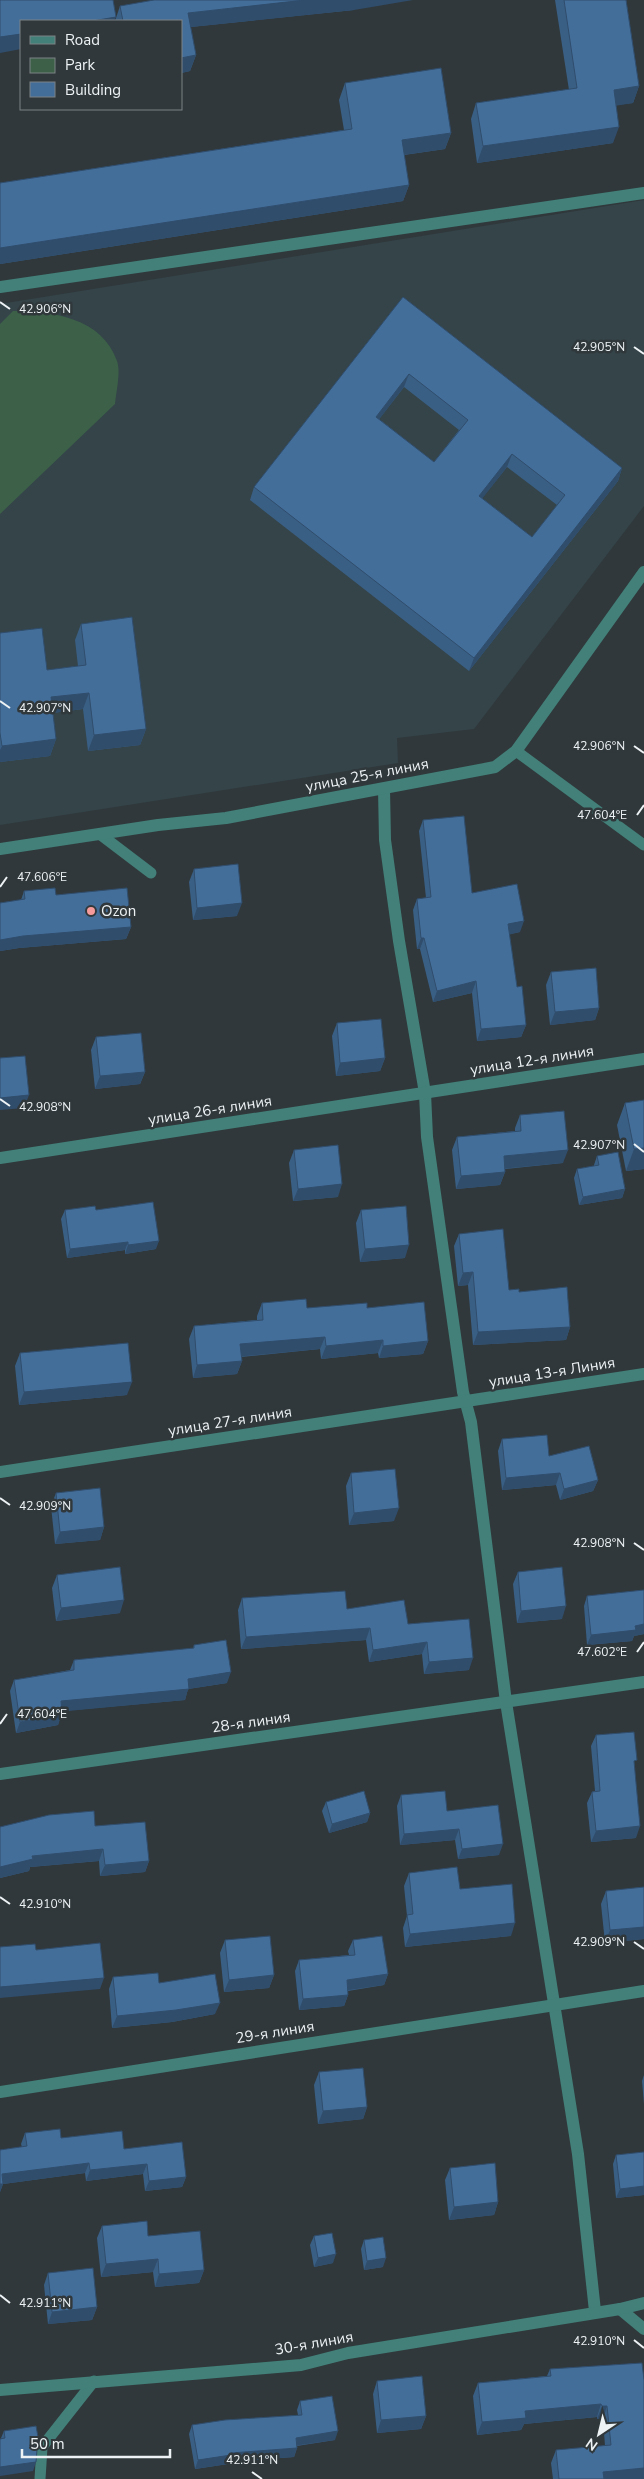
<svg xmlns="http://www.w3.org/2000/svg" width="644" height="2479" viewBox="0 0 644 2479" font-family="'Nunito Sans',sans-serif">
	<rect width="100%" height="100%" fill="#30383b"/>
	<path fill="#344449" d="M644,200V506L474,729L397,738L398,763L0,825V304Z"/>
	<path fill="#3c6148" d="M13,311C53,311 102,318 117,361C121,372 116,392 115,404L0,514V324Z"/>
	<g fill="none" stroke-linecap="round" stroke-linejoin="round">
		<g stroke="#428079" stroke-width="11">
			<path d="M516,751L644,845"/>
			<path d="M101,835L151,873"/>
			<path d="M40,2479L42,2447L94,2381"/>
		</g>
		<g stroke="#428079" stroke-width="12">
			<path d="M0,287L644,193"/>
			<path d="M384,789L385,840L399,941L425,1093L427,1137L463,1392L471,1422L506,1702L578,2154L595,2311"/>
			<path d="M0,849L158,825L226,818L495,767L516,751L644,572"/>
			<path d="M0,1158L644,1059"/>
			<path d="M0,1472L644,1374"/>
			<path d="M0,1774L644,1682"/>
			<path d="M0,2092L644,1991"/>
			<path d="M620,2309L644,2329"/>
			<path d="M0,2390L301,2365L348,2353L620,2309L644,2303"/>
		</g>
	</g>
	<g fill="#3a5f84" fill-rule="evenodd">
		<path d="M555,0H626L639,86L633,103L616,105L613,143L477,163L471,119L476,103L569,90Z"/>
		<path d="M120,6L354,10L190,27L196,55L190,71L181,73V21H115Z"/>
		<path d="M345,83L451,133L445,149L404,155L409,185L403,201L0,264V183L344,130L339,100Z"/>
		<path d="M403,297L622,468L618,481L469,671L250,500L254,487ZM404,387L459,430L434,462L379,419ZM507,467L557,505L532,537L482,498Z"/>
		<path d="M81,624L146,729L140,745L88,751L83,709L52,713L56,739L50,756L0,762V633L47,670L78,666L75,640Z"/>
		<path d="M423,820L472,893L520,932L509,934L517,987L526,1025L521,1037L477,1041L472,993L433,1002L420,949H417L413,910L417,899L426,898L419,831Z"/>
		<path d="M194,869L237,916L193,920L189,882Z"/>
		<path d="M24,891L56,895L131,927L126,939L19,948L0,951V903L21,900Z"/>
		<path d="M551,972L599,1008L595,1020L550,1025L546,985Z"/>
		<path d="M337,1023L385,1058L380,1071L336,1076L332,1036Z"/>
		<path d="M96,1037L145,1072L140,1084L95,1089L91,1050Z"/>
		<path d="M644,1100V1169L626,1171L617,1125L625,1103Z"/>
		<path d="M520,1115L563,1163L505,1169V1172L500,1185L456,1189L452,1150L457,1137L515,1131V1128Z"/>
		<path d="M294,1150L338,1197L293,1201L289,1163Z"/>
		<path d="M597,1156L625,1189L622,1198L579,1205L574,1178L577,1169L594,1166V1165Z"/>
		<path d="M65,1210H96L156,1249L125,1254V1250L67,1258L61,1219Z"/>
		<path d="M361,1210L405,1258L360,1262L356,1223Z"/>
		<path d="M459,1234L509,1290L519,1292L570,1327L566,1340L473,1345L468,1285L458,1286L454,1246Z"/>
		<path d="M262,1303L307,1308H367L428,1341L423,1354L379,1358L378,1353L321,1359L320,1349L241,1357L242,1361L237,1374L193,1378L189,1339L194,1326L257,1320V1316Z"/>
		<path d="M20,1353L127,1395L19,1405L15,1366Z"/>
		<path d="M502,1439L549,1456L598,1480L593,1491L560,1500L556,1485L502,1490L498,1451Z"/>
		<path d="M351,1473L394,1521L349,1525L346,1486Z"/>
		<path d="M56,1493L104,1527L100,1540L55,1544L51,1506Z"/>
		<path d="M518,1572L562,1619L517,1623L513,1584Z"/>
		<path d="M57,1575L120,1613L56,1621L52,1588Z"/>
		<path d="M644,1590V1634L634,1636L632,1641L587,1645L584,1606L587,1596Z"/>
		<path d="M242,1598L347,1609L408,1624L469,1670L424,1674L422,1654L369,1662L366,1640L241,1649L238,1610Z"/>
		<path d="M194,1645L227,1683L188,1689L185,1700L62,1711L58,1725L16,1733L10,1691L14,1680L70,1670L74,1660L193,1649Z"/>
		<path d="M596,1735L634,1766L636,1838L591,1842L587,1803L592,1792L595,1791L591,1746Z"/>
		<path d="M401,1795L447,1811L499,1855L458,1859L455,1840L400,1845L397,1806Z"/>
		<path d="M326,1802L370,1813L367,1822L329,1833L322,1811Z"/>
		<path d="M95,1826L149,1861L145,1872L100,1876L99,1861L30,1867L29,1871L0,1878V1827Z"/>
		<path d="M409,1873L460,1889L511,1936L405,1947L403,1928L407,1916L404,1886Z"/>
		<path d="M644,1887V1939L605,1943L601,1904L606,1891Z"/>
		<path d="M225,1940L274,1975L269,1988L224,1992L220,1953Z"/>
		<path d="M353,1940L388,1974L384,1985L348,1991V1995L344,2006L299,2010L295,1971L299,1960L349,1955L348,1951Z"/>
		<path d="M113,1977L159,1983L215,2014L172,2022L112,2028L109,1989Z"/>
		<path d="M319,2072L367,2107L363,2119L318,2124L314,2085Z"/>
		<path d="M644,2075V2104L642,2081Z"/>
		<path d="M25,2133L61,2138L124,2149L186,2177L182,2187L145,2191L143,2174L86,2181L85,2173L3,2184L0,2192V2150L22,2147L21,2144Z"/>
		<path d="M644,2152V2195L616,2198L613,2164L616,2155Z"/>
		<path d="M450,2168L498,2202L494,2215L449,2220L445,2180Z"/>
		<path d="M102,2226L148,2236L204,2270L199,2283L155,2287L153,2272L101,2277L97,2238Z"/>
		<path d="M314,2236L333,2263L314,2267L310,2245Z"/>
		<path d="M364,2240L383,2267L364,2270L361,2249Z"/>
		<path d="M48,2273L97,2307L92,2320L48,2324L44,2285Z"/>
		<path d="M642,2363L644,2479H553L551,2463L556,2450L605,2446L603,2419H597V2417L524,2424L521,2430L477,2435L473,2396L478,2383L547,2376L550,2369Z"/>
		<path d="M377,2381L426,2416L421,2429L377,2433L373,2394Z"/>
		<path d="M300,2401L335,2440L297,2446V2448L294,2457L228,2462V2464L195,2469L189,2434L192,2425L298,2415L297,2410Z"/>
		<path d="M4,2431L33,2471L1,2438Z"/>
	</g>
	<g fill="#304d6c">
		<path d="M305,0H413L354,10L182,28L188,13Z"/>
		<path d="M116,17L114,21H92Z"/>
		<path d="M21,34V49L0,53V37Z"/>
		<path d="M196,55L190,71L181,73V58Z"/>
		<path d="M639,86L633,103L608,107L614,90Z"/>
		<path d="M619,127L613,143L477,163L483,146Z"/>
		<path d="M451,133L445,149L396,156L402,140Z"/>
		<path d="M409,185L403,201L0,264V248Z"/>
		<path d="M409,374L404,387L371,430L376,417Z"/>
		<path d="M512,454L507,467L474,509L479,496Z"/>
		<path d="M622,468L618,481L469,671L474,658Z"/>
		<path d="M89,693L83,709L45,714L51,697Z"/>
		<path d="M146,729L140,745L88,751L94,735Z"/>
		<path d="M56,739L50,756L0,762V750L2,746Z"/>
		<path d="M242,903L237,916L193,920L197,908Z"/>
		<path d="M524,921L520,932L504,936L508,924Z"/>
		<path d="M131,927L126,939L19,948L0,951V940L23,936Z"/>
		<path d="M421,938H424L420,949H417Z"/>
		<path d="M476,981L472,993L433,1002L437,991Z"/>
		<path d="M599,1008L595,1020L550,1025L555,1012Z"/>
		<path d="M526,1025L521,1037L477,1041L481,1029Z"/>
		<path d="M385,1058L380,1071L336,1076L340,1063Z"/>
		<path d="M145,1072L140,1084L95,1089L100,1076Z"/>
		<path d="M29,1095L24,1108L0,1110V1098Z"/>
		<path d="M644,1148V1169L626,1171L634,1149Z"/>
		<path d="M568,1150L563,1163L499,1169L504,1156Z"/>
		<path d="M505,1172L500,1185L456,1189L461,1176Z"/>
		<path d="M342,1184L338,1197L293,1201L298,1189Z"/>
		<path d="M625,1189L622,1198L579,1205L583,1197Z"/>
		<path d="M159,1241L156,1249L125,1254L128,1245Z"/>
		<path d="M128,1242L125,1250L67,1258L70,1249Z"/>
		<path d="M409,1245L405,1258L360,1262L365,1249Z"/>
		<path d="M473,1272L468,1285L458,1286L463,1273Z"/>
		<path d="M570,1327L566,1340L473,1345L478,1332Z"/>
		<path d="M325,1337L320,1349L236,1357L240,1344Z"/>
		<path d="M383,1340L378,1353L321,1359L326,1346Z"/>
		<path d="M428,1341L423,1354L379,1358L383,1346Z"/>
		<path d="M242,1361L237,1374L193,1378L197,1365Z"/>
		<path d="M132,1382L127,1395L19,1405L24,1392Z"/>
		<path d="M560,1473L556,1485L502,1490L506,1478Z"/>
		<path d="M598,1480L593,1491L560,1500L564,1489Z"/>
		<path d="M399,1508L394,1521L349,1525L354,1513Z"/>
		<path d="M104,1527L100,1540L55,1544L60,1532Z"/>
		<path d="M124,1600L120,1613L56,1621L61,1608Z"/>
		<path d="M566,1606L562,1619L517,1623L521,1611Z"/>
		<path d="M644,1624V1634L634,1636L632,1641L587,1645L591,1635Z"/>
		<path d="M370,1628L366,1640L241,1649L246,1637Z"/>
		<path d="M427,1642L422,1654L369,1662L373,1650Z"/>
		<path d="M473,1658L469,1670L424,1674L429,1662Z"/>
		<path d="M231,1672L227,1683L188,1689L185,1700L57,1712L61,1701Z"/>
		<path d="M62,1714L58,1725L16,1733L20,1722Z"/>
		<path d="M370,1813L367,1822L329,1833L332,1824Z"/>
		<path d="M640,1826L636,1838L591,1842L596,1831Z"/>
		<path d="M459,1829L455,1840L400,1845L404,1834Z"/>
		<path d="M503,1844L499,1855L458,1859L462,1849Z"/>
		<path d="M103,1849L99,1861L30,1867L29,1871L0,1878V1867L32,1856Z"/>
		<path d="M149,1861L145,1872L100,1876L105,1865Z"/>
		<path d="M515,1923L511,1936L405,1947L410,1934Z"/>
		<path d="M644,1927V1939L605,1943L610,1930Z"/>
		<path d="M388,1974L384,1985L342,1991L347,1980Z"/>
		<path d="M274,1975L269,1988L224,1992L229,1980Z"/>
		<path d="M104,1978L100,1989L0,1998V1987Z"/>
		<path d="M348,1995L344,2006L299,2010L303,1999Z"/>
		<path d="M220,2003L215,2014L172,2022L112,2028L117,2016Z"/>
		<path d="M367,2107L363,2119L318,2124L323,2111Z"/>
		<path d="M89,2163L85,2173L3,2184L0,2192V2178L2,2174Z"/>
		<path d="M147,2164L143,2174L86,2181L90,2170Z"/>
		<path d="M186,2177L182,2187L145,2191L149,2181Z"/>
		<path d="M644,2186V2195L616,2198L620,2189Z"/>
		<path d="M498,2202L494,2215L449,2220L454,2207Z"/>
		<path d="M336,2254L333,2263L314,2267L318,2258Z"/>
		<path d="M386,2258L383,2267L364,2270L367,2261Z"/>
		<path d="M158,2259L153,2272L101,2277L106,2264Z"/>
		<path d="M204,2270L199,2283L155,2287L159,2274Z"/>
		<path d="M97,2307L92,2320L48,2324L52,2312Z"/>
		<path d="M601,2404L597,2417L524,2424L521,2430L477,2435L482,2422L525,2411Z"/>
		<path d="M602,2406H607L603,2419H597Z"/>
		<path d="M426,2416L421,2429L377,2433L381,2420Z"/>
		<path d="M338,2431L335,2440L293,2446L296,2438Z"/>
		<path d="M297,2448L294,2457L228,2462V2464L195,2469L198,2460L231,2453Z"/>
		<path d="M36,2462L33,2471L0,2476V2467Z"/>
		<path d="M644,2468V2479H601L603,2472Z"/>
	</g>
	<g fill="#446e9a" stroke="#304d6c" fill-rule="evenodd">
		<path d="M0,0H113L116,17L92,21H21V34L0,37Z"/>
		<path d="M154,0H305L188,13L196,55L181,58V21H123L120,6Z"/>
		<path d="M564,0H626L639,86L614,90L619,127L483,146L476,103L577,88Z"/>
		<path d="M441,68L451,133L402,140L409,185L0,248V183L352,129L345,83Z"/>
		<path d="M403,297L622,468L474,658L254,487ZM409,374L468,420L434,462L376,417ZM512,454L565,495L532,537L479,496Z"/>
		<path d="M132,617L146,729L94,735L89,693L51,697L56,739L2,746L0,733V633L42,628L47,670L86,665L81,624Z"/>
		<path d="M464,816L472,893L517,884L524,921L508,924L517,987L522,986L526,1025L481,1029L476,981L437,991L424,938H421L417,899L431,897L423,820Z"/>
		<path d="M238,864L242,903L197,908L194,869Z"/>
		<path d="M55,888L56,895L127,888L131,927L23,936L0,940V903L25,899L24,891Z"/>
		<path d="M596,968L599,1008L555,1012L551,972Z"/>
		<path d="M381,1019L385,1058L340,1063L337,1023Z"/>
		<path d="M141,1033L145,1072L100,1076L96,1037Z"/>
		<path d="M25,1056L29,1095L0,1098V1058Z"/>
		<path d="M644,1100V1148L634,1149L625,1103Z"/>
		<path d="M564,1111L568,1150L504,1156L505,1172L461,1176L457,1137L521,1131L520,1115Z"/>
		<path d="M338,1145L342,1184L298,1189L294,1150Z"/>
		<path d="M618,1152L625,1189L583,1197L577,1169L599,1165L597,1156Z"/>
		<path d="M153,1202L159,1241L128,1245V1242L70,1249L65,1210L95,1206L96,1210Z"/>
		<path d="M406,1206L409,1245L365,1249L361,1210Z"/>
		<path d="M503,1229L509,1290L519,1289V1292L567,1287L570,1327L478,1332L473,1272L463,1273L459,1234Z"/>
		<path d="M306,1299L307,1308L367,1303V1308L424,1302L428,1341L383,1346V1340L326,1346L325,1337L240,1344L242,1361L197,1365L194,1326L263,1320L262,1303Z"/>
		<path d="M128,1343L132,1382L24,1392L20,1353Z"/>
		<path d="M547,1435L549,1456L589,1446L598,1480L564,1489L560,1473L506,1478L502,1439Z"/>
		<path d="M395,1469L399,1508L354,1513L351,1473Z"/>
		<path d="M100,1488L104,1527L60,1532L56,1493Z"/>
		<path d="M120,1567L124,1600L61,1608L57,1575Z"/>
		<path d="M562,1567L566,1606L521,1611L518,1572Z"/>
		<path d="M644,1590V1624L635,1626L636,1630L591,1635L587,1596Z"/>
		<path d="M345,1591L347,1609L404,1600L408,1624L469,1619L473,1658L429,1662L427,1642L373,1650L370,1628L246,1637L242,1598Z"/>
		<path d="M226,1640L231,1672L188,1679L189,1689L61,1701L62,1714L20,1722L14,1680L74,1670V1660L194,1648V1645Z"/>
		<path d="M634,1732L637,1760L634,1761L640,1826L596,1831L592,1792L600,1791L596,1735Z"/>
		<path d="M364,1791L370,1813L332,1824L326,1802Z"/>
		<path d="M445,1791L447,1811L498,1805L503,1844L462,1849L459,1829L404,1834L401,1795Z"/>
		<path d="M94,1811L95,1826L145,1822L149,1861L105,1865L103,1849L32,1856L33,1859L0,1867V1827L49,1815Z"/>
		<path d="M457,1867L460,1889L512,1884L515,1923L410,1934L407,1915L413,1914L409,1873Z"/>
		<path d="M644,1887V1927L610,1930L606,1891Z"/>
		<path d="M270,1936L274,1975L229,1980L225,1940Z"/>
		<path d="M382,1936L388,1974L347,1980L348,1995L303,1999L299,1960L355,1955L353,1940Z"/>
		<path d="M100,1943L104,1978L0,1987V1947L35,1944L36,1950Z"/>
		<path d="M158,1973L159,1983L215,1974L220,2003L176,2010L117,2016L113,1977Z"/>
		<path d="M363,2068L367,2107L323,2111L319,2072Z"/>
		<path d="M60,2129L61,2138L122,2131L124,2149L182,2142L186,2177L149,2181L147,2164L90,2170L89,2163L2,2174L3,2184H0V2150L27,2146L25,2133Z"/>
		<path d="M644,2152V2186L620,2189L616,2155Z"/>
		<path d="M495,2163L498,2202L454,2207L450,2168Z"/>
		<path d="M147,2221L148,2236L200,2231L204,2270L159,2274L158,2259L106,2264L102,2226Z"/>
		<path d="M332,2233L336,2254L318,2258L314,2236Z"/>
		<path d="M383,2237L386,2258L367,2261L364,2240Z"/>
		<path d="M93,2268L97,2307L52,2312L48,2273Z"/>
		<path d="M642,2363L644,2380V2468L603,2472L604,2479H559L556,2450L611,2445L607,2406H602L601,2404L525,2411L526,2418L482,2422L478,2383L551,2376L550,2369Z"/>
		<path d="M422,2376L426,2416L381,2420L377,2381Z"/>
		<path d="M332,2396L338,2431L296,2438L297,2448L231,2453V2455L198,2460L192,2425L225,2420L302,2415L300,2401Z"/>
		<path d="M36,2426L38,2437L36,2462L0,2467V2439L5,2438L4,2431Z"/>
	</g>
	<path fill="none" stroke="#edf2f4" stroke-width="2" d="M0,302L10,309M634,347L644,354M0,701L10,708M634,746L644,753M637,815L644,805M0,887L7,877M0,1099L10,1106M634,1144L644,1152M0,1498L10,1505M634,1543L644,1550M637,1652L644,1642M0,1724L7,1714M0,1897L10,1904M634,1942L644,1949M0,2295L10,2303M634,2340L644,2348M252,2472L262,2479"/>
	<circle fill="#f59b9c" stroke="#30383b" stroke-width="2" cx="91" cy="911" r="5"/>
	<g text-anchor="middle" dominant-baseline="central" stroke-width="5" stroke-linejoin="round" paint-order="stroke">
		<g font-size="15" fill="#edf2f4" stroke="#30383b">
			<text transform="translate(367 775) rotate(-11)">улица 25-я линия</text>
			<text transform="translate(532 1060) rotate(-9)">улица 12-я линия</text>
			<text transform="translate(210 1110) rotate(-9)">улица 26-я линия</text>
			<text transform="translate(552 1372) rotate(-9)">улица 13-я Линия</text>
			<text transform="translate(230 1421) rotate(-9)">улица 27-я линия</text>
			<text transform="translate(251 1722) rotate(-8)">28-я линия</text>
			<text transform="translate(275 2032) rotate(-9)">29-я линия</text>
			<text transform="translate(314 2343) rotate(-10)">30-я линия</text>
		</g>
		<g font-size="15" fill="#edf2f4" stroke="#30383b" text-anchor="start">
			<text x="101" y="911">Ozon</text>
		</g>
	</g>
	<g font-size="12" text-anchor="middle" fill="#edf2f4" stroke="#30383b" stroke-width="5" stroke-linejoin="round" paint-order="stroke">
		<text x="45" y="313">42.906°N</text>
		<text x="599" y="351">42.905°N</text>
		<text x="45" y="712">42.907°N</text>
		<text x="599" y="750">42.906°N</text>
		<text x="602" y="819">47.604°E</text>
		<text x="42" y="881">47.606°E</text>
		<text x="45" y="1111">42.908°N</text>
		<text x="599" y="1149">42.907°N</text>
		<text x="45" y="1510">42.909°N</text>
		<text x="599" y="1547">42.908°N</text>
		<text x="602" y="1656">47.602°E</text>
		<text x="42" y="1718">47.604°E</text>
		<text x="45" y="1908">42.910°N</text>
		<text x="599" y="1946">42.909°N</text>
		<text x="45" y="2307">42.911°N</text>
		<text x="599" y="2345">42.910°N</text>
		<text x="252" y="2464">42.911°N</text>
	</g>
	<rect x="20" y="20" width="162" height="90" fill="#30383b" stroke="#7c8285"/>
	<rect x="30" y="36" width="25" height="8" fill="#428079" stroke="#7c8285"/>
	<text x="65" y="45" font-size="15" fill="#edf2f4">Road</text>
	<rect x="30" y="58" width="25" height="15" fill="#3c6148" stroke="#7c8285"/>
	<text x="65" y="70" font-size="15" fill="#edf2f4">Park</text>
	<rect x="30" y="82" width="25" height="15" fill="#446e9a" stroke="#7c8285"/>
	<text x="65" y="95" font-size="15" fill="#edf2f4">Building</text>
	<g transform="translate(599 2434) rotate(215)" stroke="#30383b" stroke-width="4" paint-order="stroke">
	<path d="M0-4L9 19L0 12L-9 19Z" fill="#edf2f4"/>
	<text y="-8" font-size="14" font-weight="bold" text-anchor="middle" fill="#edf2f4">N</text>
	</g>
	<path d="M22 2449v8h148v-8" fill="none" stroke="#edf2f4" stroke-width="2.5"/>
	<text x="30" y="2449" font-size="15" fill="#edf2f4" stroke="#30383b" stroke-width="4" paint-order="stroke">50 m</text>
</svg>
